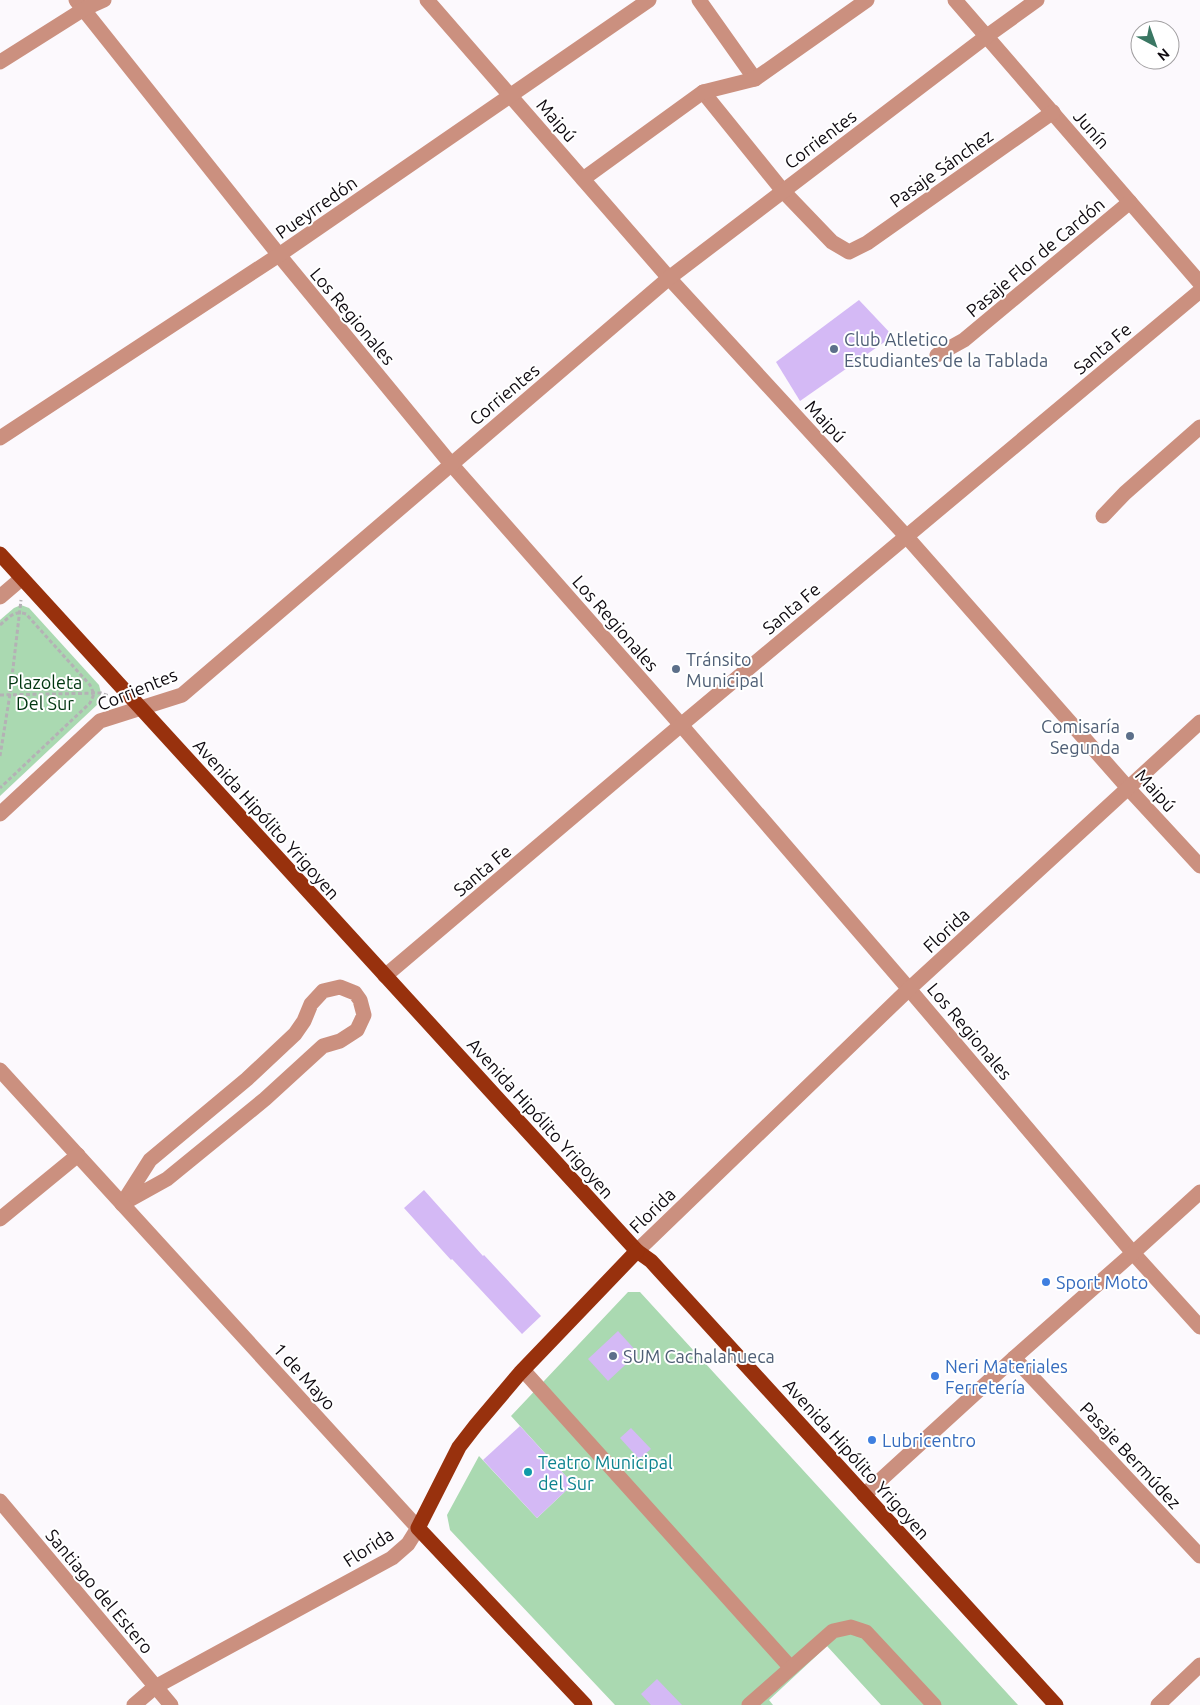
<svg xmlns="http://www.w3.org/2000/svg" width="1200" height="1705" viewBox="0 0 1200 1705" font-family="Ubuntu,sans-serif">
	<rect width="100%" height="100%" fill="#fcf9fd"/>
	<g fill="#aad9b1">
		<path d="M21,605L29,608L99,685L101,693L99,703L0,796V620L14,608Z"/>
		<path d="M628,1292H640L1018,1705H881L827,1646L769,1700L773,1705H615L450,1530L447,1515L479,1456L537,1518L573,1484L511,1416Z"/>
	</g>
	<g fill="#d4b9f5">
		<path d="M859,300L893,336L800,401L776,362Z"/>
		<path d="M424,1190L483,1256L484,1255L541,1316L522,1334L452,1259L451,1260L404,1208Z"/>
		<path d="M618,1331L638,1353L608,1381L588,1359Z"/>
		<path d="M520,1426L573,1484L537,1518L483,1460Z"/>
		<path d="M631,1428L651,1449L639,1459L620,1438Z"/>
		<path d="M657,1679L682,1705H651L641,1694Z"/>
	</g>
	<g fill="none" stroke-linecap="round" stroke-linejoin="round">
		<g stroke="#b4b1b5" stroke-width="3" stroke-dasharray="4 2.5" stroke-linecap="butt">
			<path d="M0,625C9,617 15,610 26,614L90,685L94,694L90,703L0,788"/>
			<path d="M0,695L101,693L109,696"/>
			<path d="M0,756L10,694L21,600"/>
		</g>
		<g stroke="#cb907f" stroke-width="15">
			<path d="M76,0L279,255L451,464L681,725L909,989L1133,1253L1200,1327"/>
			<path d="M427,0L669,278L906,536L1128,788L1200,866"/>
			<path d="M699,0L755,79"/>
			<path d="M955,0L1200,283"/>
			<path d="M0,62L84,9L104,0"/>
			<path d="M703,92L783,191L832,242L849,252L867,243L1053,112"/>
			<path d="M583,179L703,92L755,79L867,0"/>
			<path d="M937,355L964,340L1130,202"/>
			<path d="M0,438L279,255L649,0"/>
			<path d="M1103,516L1125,493L1200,427"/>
			<path d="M0,597L21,579"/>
			<path d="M0,814L100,721L182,695L669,278L987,36L1037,0"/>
			<path d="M385,976L681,725L1200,291"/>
			<path d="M340,987L355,993L360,1000L364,1015L357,1030L340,1041L323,1046L265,1099L167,1179L122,1204L150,1160L247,1079L295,1034L304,1021L311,1004L323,991Z"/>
			<path d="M0,1070L418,1528L408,1544L392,1558L155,1687L134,1705"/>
			<path d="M0,1219L78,1155"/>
			<path d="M637,1251L909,989L1200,722"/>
			<path d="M1014,1358L1200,1556"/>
			<path d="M523,1370L791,1668"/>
			<path d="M864,1495L1014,1358L1133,1253L1200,1192"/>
			<path d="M0,1501L171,1705"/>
			<path d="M749,1705L833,1631L851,1627L866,1632L934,1705"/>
			<path d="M1158,1705L1200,1665"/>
		</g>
		<g stroke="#98310d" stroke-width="15">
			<path d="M0,554L637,1251L651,1261L1056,1705"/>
			<path d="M585,1705L418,1528L459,1447L476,1425L520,1373L637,1251"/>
		</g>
	</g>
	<g fill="#5c6f8a" stroke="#fff" stroke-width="2">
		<circle cx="834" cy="349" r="5"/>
		<circle cx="676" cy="669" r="5"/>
		<circle cx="1130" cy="736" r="5"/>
		<circle cx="613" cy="1356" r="5"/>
	</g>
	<g fill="#3f7fe0" stroke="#fff" stroke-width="2">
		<circle cx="1046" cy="1282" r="5"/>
		<circle cx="935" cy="1376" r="5"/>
		<circle cx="872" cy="1440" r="5"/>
	</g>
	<circle fill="#0f9aa8" stroke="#fff" stroke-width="2" cx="528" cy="1472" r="5"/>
	<g text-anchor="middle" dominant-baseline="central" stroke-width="4" stroke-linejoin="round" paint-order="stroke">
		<g font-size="18" fill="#0f0a10" stroke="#fff">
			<text transform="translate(557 120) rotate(49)">Maipú</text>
			<text transform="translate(1092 129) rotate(49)">Junín</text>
			<text transform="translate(820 139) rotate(-37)">Corrientes</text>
			<text transform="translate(941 168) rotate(-35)">Pasaje Sánchez</text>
			<text transform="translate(316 207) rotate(-35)">Pueyrredón</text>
			<text transform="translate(1035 257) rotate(-40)">Pasaje Flor de Cardón</text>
			<text transform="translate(353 316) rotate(50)">Los Regionales</text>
			<text transform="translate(1102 348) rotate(-40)">Santa Fe</text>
			<text transform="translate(504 394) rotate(-40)">Corrientes</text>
			<text transform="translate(826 421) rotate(47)">Maipú</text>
			<text transform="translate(791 608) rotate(-40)">Santa Fe</text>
			<text transform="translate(616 623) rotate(49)">Los Regionales</text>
			<text transform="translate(137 689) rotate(-22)">Corrientes</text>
			<text transform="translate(1156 790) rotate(48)">Maipú</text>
			<text transform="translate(267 819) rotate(48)">Avenida Hipólito Yrigoyen</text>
			<text transform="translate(482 870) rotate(-40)">Santa Fe</text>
			<text transform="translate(946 930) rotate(-43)">Florida</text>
			<text transform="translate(970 1031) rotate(50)">Los Regionales</text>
			<text transform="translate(541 1118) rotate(48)">Avenida Hipólito Yrigoyen</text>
			<text transform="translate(652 1210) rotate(-44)">Florida</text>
			<text transform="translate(305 1376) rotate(48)">1 de Mayo</text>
			<text transform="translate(1131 1455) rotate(47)">Pasaje Bermúdez</text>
			<text transform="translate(857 1459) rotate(48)">Avenida Hipólito Yrigoyen</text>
			<text transform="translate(368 1547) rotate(-33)">Florida</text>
			<text transform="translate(100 1591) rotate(50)">Santiago del Estero</text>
		</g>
		<g font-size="18" fill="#4e5e75" stroke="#fff" text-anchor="start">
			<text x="844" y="339">Club Atletico<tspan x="844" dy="21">Estudiantes de la Tablada</tspan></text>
			<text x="686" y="659">Tránsito<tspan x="686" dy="21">Municipal</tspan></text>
			<text x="1120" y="726" text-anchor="end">Comisaría<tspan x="1120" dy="21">Segunda</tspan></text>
			<text x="623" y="1356">SUM Cachalahueca</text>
		</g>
		<g font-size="18" fill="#003610" stroke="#fff">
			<text x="45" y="682">Plazoleta<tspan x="45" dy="21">Del Sur</tspan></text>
		</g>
		<g font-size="18" fill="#366cbe" stroke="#fff" text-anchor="start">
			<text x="1056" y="1282">Sport Moto</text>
			<text x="945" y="1366">Neri Materiales<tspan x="945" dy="21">Ferretería</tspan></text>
			<text x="882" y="1440">Lubricentro</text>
		</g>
		<g font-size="18" fill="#0d838f" stroke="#fff" text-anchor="start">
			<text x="538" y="1462">Teatro Municipal<tspan x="538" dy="21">del Sur</tspan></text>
		</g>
	</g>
	<g transform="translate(1155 45) rotate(139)"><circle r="24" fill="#ffffff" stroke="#9f9d9f"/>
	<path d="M0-4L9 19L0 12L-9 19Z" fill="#3a7763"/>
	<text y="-8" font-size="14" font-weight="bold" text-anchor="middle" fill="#0f0a10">N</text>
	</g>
</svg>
